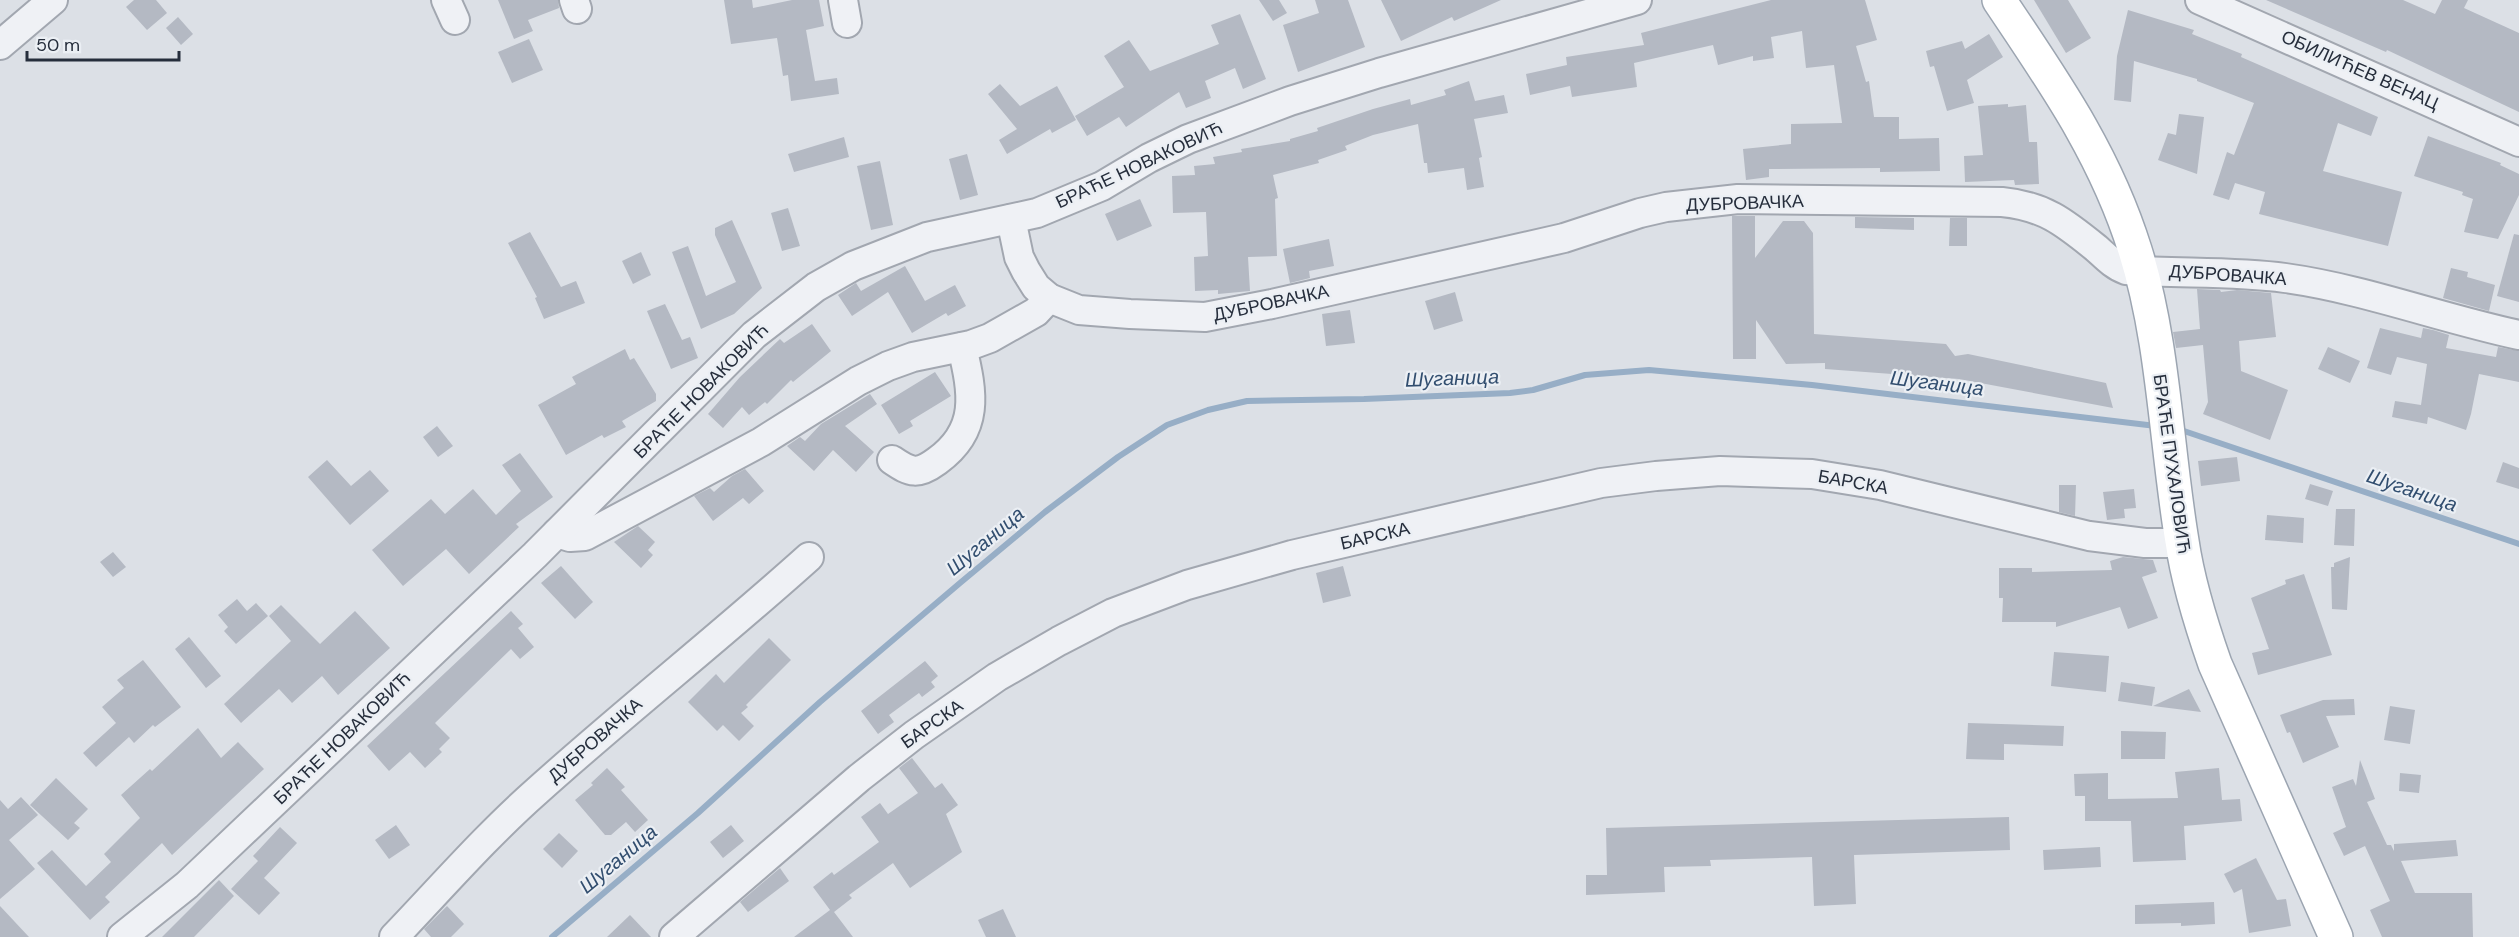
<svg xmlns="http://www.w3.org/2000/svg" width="2519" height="937" viewBox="0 0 2519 937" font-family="'DM Sans',sans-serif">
	<rect width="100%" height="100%" fill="#dce0e6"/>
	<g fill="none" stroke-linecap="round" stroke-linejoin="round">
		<g stroke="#97aec6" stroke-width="6">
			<path d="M2178,429L2519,544"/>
			<path d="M552,937L698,813L820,702L960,583L1045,512L1118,457L1167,425L1208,410L1247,401L1364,399L1510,393L1533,390L1585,375L1649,370L1812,385L2156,426"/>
		</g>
	</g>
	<g fill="#b4b9c3">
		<path d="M134,0H156L167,13L147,30L126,7Z"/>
		<path d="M498,0H558L559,8L528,20L533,31L514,39Z"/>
		<path d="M724,0H752L753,8L792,0H819L824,26L806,30L815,81L837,78L839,94L791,101L788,75L783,76L777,38L731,44Z"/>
		<path d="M1259,0H1279L1287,13L1273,21Z"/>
		<path d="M1315,0H1348L1365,47L1298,72L1283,25L1319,13Z"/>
		<path d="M1381,0H1501L1454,21L1452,17L1401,41Z"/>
		<path d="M1771,0H1865L1877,40L1856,46L1866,82L1869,81L1874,117H1899V139L1939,138L1940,171L1880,172V168L1769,169V177L1746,180L1743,149L1791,144V124L1842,123L1834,65L1806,68L1802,31L1771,37L1774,58L1753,61V56L1718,65L1713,45L1634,63L1637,87L1572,97L1570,86L1530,95L1526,74L1567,65L1566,57L1644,45L1641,33Z"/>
		<path d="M2034,0H2068L2091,38L2066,53Z"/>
		<path d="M2266,0H2403L2435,14L2442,0H2468L2464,8L2519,33V112L2387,50L2386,52Z"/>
		<path d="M2128,10L2194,30L2192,34L2242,54L2241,57L2378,117L2371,136L2338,123L2323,171L2402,192L2388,246L2259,214L2265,192L2235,183L2229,200L2213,195L2227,152L2234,155L2254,103L2197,81V79L2134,61L2131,102L2114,100L2117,56Z"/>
		<path d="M1240,14L1266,79L1243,89L1235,68L1205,81L1211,98L1186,108L1179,92L1126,127L1119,117L1087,136L1075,116L1124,87L1104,56L1129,40L1150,71L1219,44L1211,25Z"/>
		<path d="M178,17L193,34L181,45L166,28Z"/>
		<path d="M1989,34L2003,57L1967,80L1974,103L1947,111L1934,66L1930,67L1926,51L1962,41L1965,49Z"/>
		<path d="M529,39L543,70L512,83L498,52Z"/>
		<path d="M1469,81L1475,101L1504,95L1508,113L1474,119L1482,157L1479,158L1484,187L1467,190L1464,168L1428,173L1427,163H1424L1418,124L1373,135L1345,146L1347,150L1318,160L1319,163L1273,175L1278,198L1275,199L1277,256L1248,257L1250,291L1218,294V290L1195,291L1194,257L1208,256L1206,212L1173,213L1172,176L1195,175L1194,166L1215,164L1213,157L1242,152L1241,149L1290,141V139L1318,131L1317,128L1373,109L1410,99L1411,105L1446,95L1444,90Z"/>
		<path d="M1000,84L1020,106L1057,86L1076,120L1052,133L1050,129L1007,154L999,140L1017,129L988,94Z"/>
		<path d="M2008,104V107L2026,105L2029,142H2037L2039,184L2015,185L2014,180L1965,182L1964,156L1983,155L1978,106Z"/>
		<path d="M2179,114L2204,117L2197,174L2158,160L2168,133L2176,135Z"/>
		<path d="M2428,136L2501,163L2500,165L2519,174V195L2498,239L2464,232L2473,199L2462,195L2463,192L2414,176Z"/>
		<path d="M844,137L849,157L794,172L788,154Z"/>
		<path d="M967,154L978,195L960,200L949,159Z"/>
		<path d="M880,161L893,225L871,230L857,166Z"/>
		<path d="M1140,199L1152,226L1117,241L1105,214Z"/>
		<path d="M788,208L800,246L782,251L771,213Z"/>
		<path d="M1732,216H1755V258L1783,221H1804L1813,233L1814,334L1946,344L1955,356L1968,354L2106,383L2113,408L1959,379L1825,369V363L1786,364L1756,320V359H1733Z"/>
		<path d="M1855,217L1914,218V230L1855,228Z"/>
		<path d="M1950,218H1967V246H1949Z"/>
		<path d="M732,220L762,288L734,314L701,329L672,252L688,246L706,296L736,282L715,235V228Z"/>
		<path d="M530,232L561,287L576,281L585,303L544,319L535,298L537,297L508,243Z"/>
		<path d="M2514,234L2519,235V302L2497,296Z"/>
		<path d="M1329,239L1334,266L1309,271L1310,278L1290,283L1283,249Z"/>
		<path d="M641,252L651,275L633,284L622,261Z"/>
		<path d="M905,266L925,301L955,285L966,306L948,316L946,313L912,333L888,292L852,316L838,295L856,283L861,291Z"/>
		<path d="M2451,268L2468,272L2467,277L2495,285L2489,311L2443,298Z"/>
		<path d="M2197,289L2220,290L2221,292L2237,290L2271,293L2276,337L2239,341L2241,371L2288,390L2270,440L2203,414L2208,402L2203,345L2176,348L2173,332L2200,329Z"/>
		<path d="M1455,292L1463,321L1434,330L1425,301Z"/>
		<path d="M665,304L682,340L690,337L698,358L671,369L647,311Z"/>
		<path d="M1350,310L1355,343L1326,346L1322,314Z"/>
		<path d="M812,324L831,351L793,382L791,380L767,404L765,402L749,415L742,407L723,428L708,414L740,377L780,339L784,343Z"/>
		<path d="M2380,328L2421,338L2423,328L2433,330L2449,335L2446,348L2496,357L2498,347L2519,351V382L2479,374L2471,414L2466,430L2428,417L2427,424L2392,417L2395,401L2421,405L2427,364L2397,357L2391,375L2367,368Z"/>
		<path d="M2328,347L2360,361L2350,383L2318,369Z"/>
		<path d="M625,349L630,360L634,358L656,394V401L622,421L626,427L604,438L602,435L566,455L538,405L576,384L572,377Z"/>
		<path d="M935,372L951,396L910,421L913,426L899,434L881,405Z"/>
		<path d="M870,394L877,404L845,426L874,452L856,472L833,450L814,471L787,446L800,437L805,441L821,424Z"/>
		<path d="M437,426L453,446L438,457L423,437Z"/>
		<path d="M520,453L553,497L516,524L519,527L469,574L446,549L403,586L372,550L431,499L445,514L473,489L496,515L521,491L502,465Z"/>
		<path d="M2237,457L2240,481L2201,486L2198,461Z"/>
		<path d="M327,460L351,486L370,470L389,491L350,525L308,477Z"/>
		<path d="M2503,462L2519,468V489L2496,482Z"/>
		<path d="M745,469L764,491L749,504L743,498L713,521L694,496L710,488L714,492L732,476Z"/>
		<path d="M2310,484L2333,491L2328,506L2305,499Z"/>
		<path d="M2059,485H2076L2075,516L2059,512Z"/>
		<path d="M2134,489L2136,508L2124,509L2125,518L2107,520L2103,492Z"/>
		<path d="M2336,509H2355L2354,546L2334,545Z"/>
		<path d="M2267,515L2304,518L2303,543L2265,540Z"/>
		<path d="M638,526L655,542L648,550L653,555L641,568L614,542Z"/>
		<path d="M113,552L126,567L113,577L100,562Z"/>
		<path d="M2123,557L2153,560L2157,572L2142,577L2158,618L2128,629L2120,607L2056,627V622H2002L2003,598H1999V568H2032V572L2112,570L2110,561Z"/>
		<path d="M2350,557L2347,610L2332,609L2331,567H2334V563Z"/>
		<path d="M561,566L593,602L575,619L541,583Z"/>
		<path d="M1343,566L1351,596L1323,603L1316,573Z"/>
		<path d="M2304,574L2332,655L2258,675L2252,653L2269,649L2251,598L2286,584L2285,580Z"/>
		<path d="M237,599L247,611L256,603L268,616L236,644L224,631L228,627L218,615Z"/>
		<path d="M281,605L320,644L355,611L390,648L338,695L322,676L292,703L279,689L241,723L224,704L291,641L269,616Z"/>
		<path d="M511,611L523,624L518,628L534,647L520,659L511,649L435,723L450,738L439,749L442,752L425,768L410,752L389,771L367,746Z"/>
		<path d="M189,637L221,676L206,688L175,649Z"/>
		<path d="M769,638L791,660L746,705L748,707L741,713L754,726L739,741L723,725L717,731L688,702L716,674L724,683Z"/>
		<path d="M2054,652L2109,656L2106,692L2051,686Z"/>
		<path d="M143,660L181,707L155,727L153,725L134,743L129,737L96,767L83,753L116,723L102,707L124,688L117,680Z"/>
		<path d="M925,661L938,676L931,682L935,687L922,697L919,693L889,715L894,722L878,734L861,711Z"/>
		<path d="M2121,682L2155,687L2152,706L2118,701Z"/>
		<path d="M2189,689L2201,712L2153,706Z"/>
		<path d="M2354,699L2355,715L2326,716L2339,747L2303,763L2290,732L2287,733L2280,715L2323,700Z"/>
		<path d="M2390,706L2415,710L2410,744L2384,740Z"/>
		<path d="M1968,723L2064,726L2063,746L2004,744V760L1966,759Z"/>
		<path d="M198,728L221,758L238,742L264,769L172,855L162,843L105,897L110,902L90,920L37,863L52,850L86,886L111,862L104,854L140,818L121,795L150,769L152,771Z"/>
		<path d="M2121,731L2166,732L2165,759H2121Z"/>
		<path d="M912,758L935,788L942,783L958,805L946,814L962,852L910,888L893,863L849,895L852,898L834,912L853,937H794L830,910L813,887L832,872L834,875L879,842L861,817L880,803L888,814L918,793L899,768Z"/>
		<path d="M2360,760L2375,799L2367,802L2387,845H2391L2394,851V844L2456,840L2458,856L2401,861L2415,893H2472L2473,937H2382L2370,910L2390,901L2365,846L2344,856L2333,833L2346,827L2332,787L2353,779L2356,786Z"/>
		<path d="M607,768L625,787L621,790L648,820L635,832L626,822L611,835H605L575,800L593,785L591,783Z"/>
		<path d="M2219,768L2222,800L2240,799L2242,821L2184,826L2186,860L2133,862L2131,821H2085V796H2075L2074,774L2108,773V799L2178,798L2175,772Z"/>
		<path d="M2400,773L2421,775L2419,793L2399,791Z"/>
		<path d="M56,778L88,809L74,823L80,828L68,840L30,805Z"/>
		<path d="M21,797L38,815L9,840L35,869L0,899V800L8,809Z"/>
		<path d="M2009,817L2010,850L1854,855L1856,904L1814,906L1812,857L1710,860L1711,866L1664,867L1665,892L1586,895V875H1607L1606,828Z"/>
		<path d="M396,825L410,845L389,859L375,840Z"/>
		<path d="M731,825L744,841L723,858L710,842Z"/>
		<path d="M280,827L297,843L264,878L280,893L259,915L231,889L258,861L253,856Z"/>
		<path d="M559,833L578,851L562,868L543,849Z"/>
		<path d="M2100,847L2101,867L2044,870L2043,850Z"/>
		<path d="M2256,858L2277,900L2286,899L2291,926L2249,933L2242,889L2234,893L2224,874Z"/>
		<path d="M780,868L789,881L748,912L740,902Z"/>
		<path d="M219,880L234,896L194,937H162Z"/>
		<path d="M2214,902L2215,924L2181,926V923L2135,924V905Z"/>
		<path d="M0,906L29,937H0Z"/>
		<path d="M447,906L464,924L451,937H431L424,929Z"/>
		<path d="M1003,909L1016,937H986L978,920Z"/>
		<path d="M630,915L651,937H607Z"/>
	</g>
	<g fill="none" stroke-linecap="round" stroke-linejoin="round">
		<g stroke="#a2a7b0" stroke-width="32">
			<g id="minor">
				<path d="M446,0L455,20"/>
				<path d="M574,0L577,9"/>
				<path d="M843,0L847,23"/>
				<path d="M2200,0L2519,142"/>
				<path d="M0,45L53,0"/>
				<path d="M1011,219L1019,257L1026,271L1036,287L1049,298L1079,310L1130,314L1205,317L1272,304L1564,238L1640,213L1666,207L1738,199L2002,202C2044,206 2064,222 2096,248C2105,256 2114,266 2126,270C2179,274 2232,271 2285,278C2364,289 2440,318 2519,335"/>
				<path d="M892,460C911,473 918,475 937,461C980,430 973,393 962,347"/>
				<path d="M557,533L570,537L585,536L761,442L858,381L888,366L913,357L971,345L990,338L1036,312L1049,298"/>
				<path d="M122,937L187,885L535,555L754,335L816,287L853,266L927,237L1037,213L1102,186L1149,158L1188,139L1290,101L1379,73L1637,0"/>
				<path d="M394,937C441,888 486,836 537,791C626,711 720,637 809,557"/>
				<path d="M674,937L859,778L914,735L997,677L1059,641L1113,613L1187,585L1292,555L1601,483L1656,476L1720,471L1812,474L1880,485L2089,536L2145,543H2182"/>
			</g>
		</g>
		<g stroke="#9ca5b1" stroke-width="36">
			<path id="major" d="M1999,0C2054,82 2105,154 2135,250C2164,342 2166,446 2182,541C2188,583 2201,624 2215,664L2336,937"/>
		</g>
		<use href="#minor" stroke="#eff1f5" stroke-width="28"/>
		<use href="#major" stroke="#fff" stroke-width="33"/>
	</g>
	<g text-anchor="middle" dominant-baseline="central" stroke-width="4.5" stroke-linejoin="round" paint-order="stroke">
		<g font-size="18" fill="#262e3c" stroke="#ebeff4">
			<text transform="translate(2360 70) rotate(24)">ОБИЛИЋЕВ ВЕНАЦ</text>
			<text transform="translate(1139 165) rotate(-25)">БРАЋЕ НОВАКОВИЋ</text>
			<text transform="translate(1745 203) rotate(-2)">ДУБРОВАЧКА</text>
			<text transform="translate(2228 275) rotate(4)">ДУБРОВАЧКА</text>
			<text transform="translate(1271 303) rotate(-12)">ДУБРОВАЧКА</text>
			<text transform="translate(701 391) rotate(-45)">БРАЋЕ НОВАКОВИЋ</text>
			<text transform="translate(2172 464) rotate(82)">БРАЋЕ ПУХАЛОВИЋ</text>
			<text transform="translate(1853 482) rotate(10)">БАРСКА</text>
			<text transform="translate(1375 536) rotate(-13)">БАРСКА</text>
			<text transform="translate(932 724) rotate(-35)">БАРСКА</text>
			<text transform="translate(342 738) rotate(-44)">БРАЋЕ НОВАКОВИЋ</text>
			<text transform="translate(595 740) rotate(-41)">ДУБРОВАЧКА</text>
		</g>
		<g font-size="20" font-style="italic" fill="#324e6f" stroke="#ebeff4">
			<text transform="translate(1452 378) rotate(-2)">Шуганица</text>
			<text transform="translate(1937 383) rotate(7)">Шуганица</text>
			<text transform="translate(2412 490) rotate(19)">Шуганица</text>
			<text transform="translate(985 541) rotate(-40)">Шуганица</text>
			<text transform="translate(618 859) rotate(-40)">Шуганица</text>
		</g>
	</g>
	<path d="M27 51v9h152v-9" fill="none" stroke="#262e3c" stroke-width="3"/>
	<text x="36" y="51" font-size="18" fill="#262e3c" stroke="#ebeff4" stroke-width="4.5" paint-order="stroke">50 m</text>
</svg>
